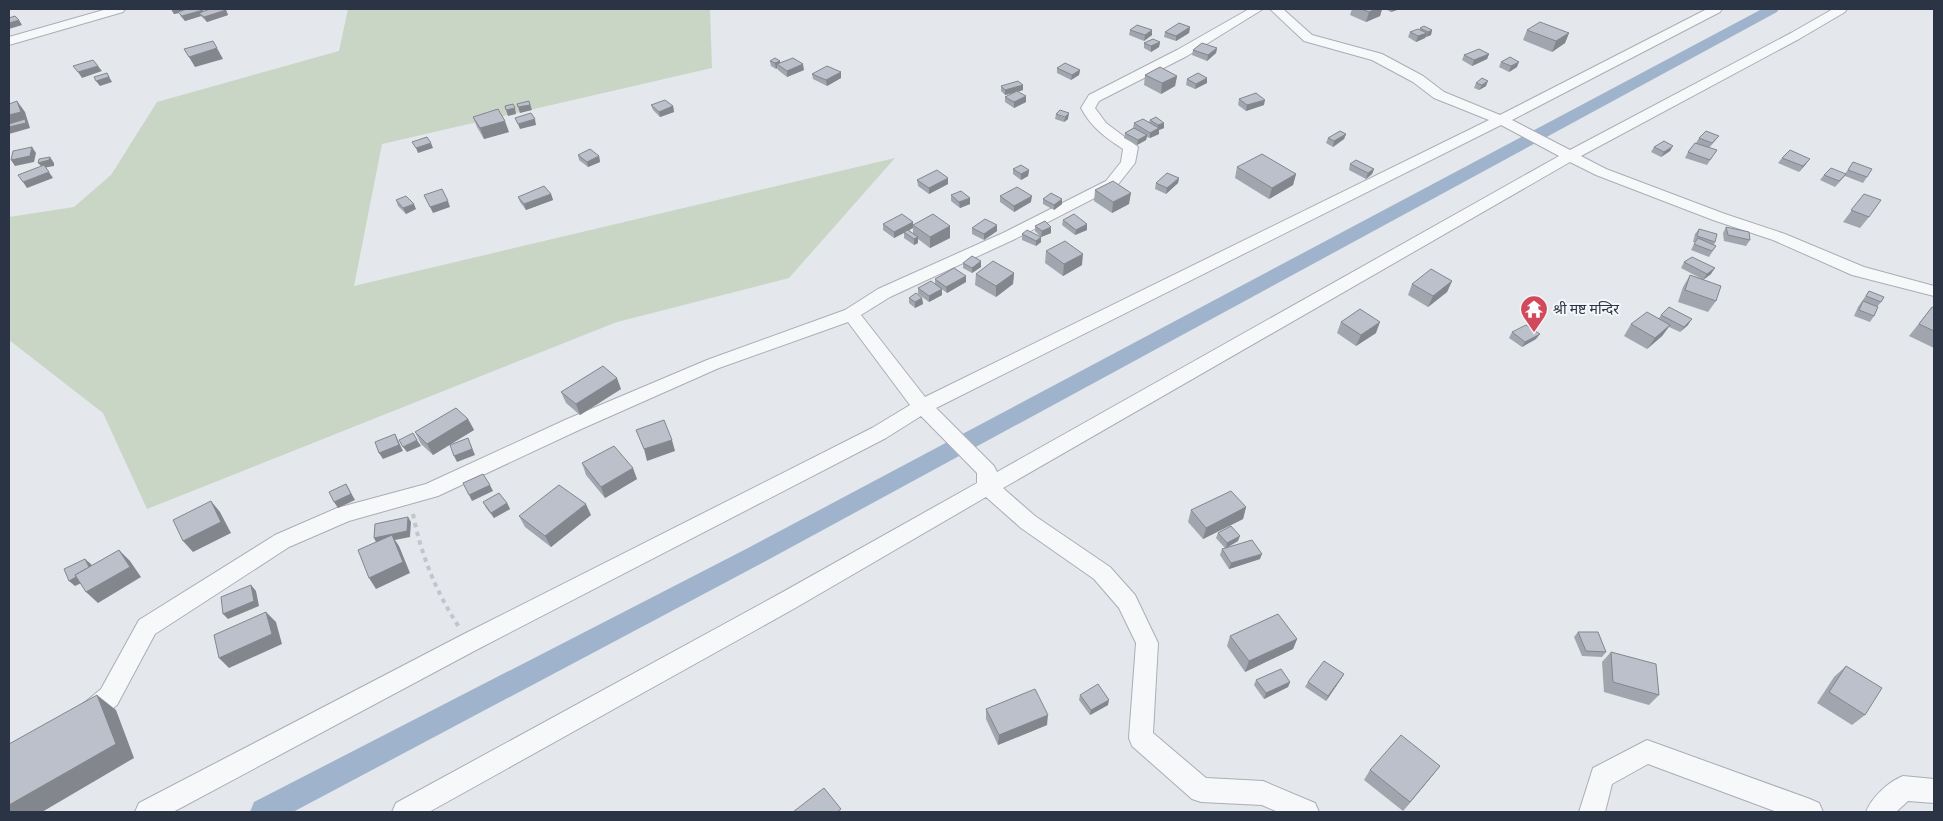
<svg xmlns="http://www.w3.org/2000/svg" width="1943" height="821" viewBox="0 0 1943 821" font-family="'Roboto Condensed','Noto Sans Devanagari',sans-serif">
	<rect width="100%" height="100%" fill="#e4e7ec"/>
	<path fill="#c9d6c5" d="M348,9H710L712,68L382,144L354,286L895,158L789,278L617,322L147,509L103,413L9,340V217L74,207L111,175L157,102L339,51Z"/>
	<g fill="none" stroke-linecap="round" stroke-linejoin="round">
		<path fill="#9fb4cc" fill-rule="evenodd" d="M1762,9H1779L1777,12L764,562L293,812H250L254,802L748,548Z"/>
		<g stroke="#a9aeb7" stroke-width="2">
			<g id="minor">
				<path d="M107,9H125L123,12L9,45V37Z"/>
				<path d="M1249,9H1263L1187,56L1099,101L1095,108L1106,123L1138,147L1135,163L1116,187L1015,239L890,297L861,315L925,397L1489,120L1434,98L1413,82L1372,60L1304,41L1270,9H1283L1312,35L1382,54L1423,76L1444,92L1500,115L1707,9H1722L1720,12L1512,120L1570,150L1791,33L1833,9H1847L1845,12L1799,39L1581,156L1606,169L1725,214L1785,234L1864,267L1934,286V296L1852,275L1773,240L1713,220L1596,175L1570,162L1003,488L1035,516L1110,567L1135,595L1158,643L1153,733L1206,778L1263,781L1315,803L1319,812H1278L1262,805L1201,802L1192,799L1132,746L1129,738L1136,643L1119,608L1094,579L1021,528L986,497L797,607L429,812H392L396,803L781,593L977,483V473L921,416L886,438L478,649L173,812H135L139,803L462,635L872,428L910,405L848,322L719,368L579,430L438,496L349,521L289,547L155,634L117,705L94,724L86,727L78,724L74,716L78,708L101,689L139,620L275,535L337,508L426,484L565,420L707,360L845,310L878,289L1003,233L1106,181L1121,162L1123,149C1106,138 1091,127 1081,108L1089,95L1177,50ZM1501,125L1559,156L997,472L994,466L936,408Z"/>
				<path d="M1647,740L1810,799L1819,803L1823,812H1777L1648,764L1612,784L1605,812H1579L1593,768Z"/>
				<path d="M1903,776L1934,779V803L1908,801L1896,812H1866C1872,797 1888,782 1903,776Z"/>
			</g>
		</g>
		<path stroke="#c2c5cb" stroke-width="4" stroke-dasharray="4.5 4.5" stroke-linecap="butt" d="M413,514C421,555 436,592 459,627"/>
		<use href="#minor" fill="#f7f8fa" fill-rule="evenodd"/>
	</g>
	<g fill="#a1a5ae" fill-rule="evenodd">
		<path d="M171,9H202L203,11L226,10L228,15L207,22L201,16L185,21L181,17L179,13L174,14Z"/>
		<path d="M1352,9H1382L1380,16L1366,22L1350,15Z"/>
		<path d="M1385,9H1400L1391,12Z"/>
		<path d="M1190,27L1189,33L1176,41L1164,37L1165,32Z"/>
		<path d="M1420,28L1432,30L1431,35L1426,37L1425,38L1416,42L1408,37L1410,32L1420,29Z"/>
		<path d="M1130,30L1152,35L1144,41L1129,35Z"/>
		<path d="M1527,30L1569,33L1565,43L1552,52L1523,40Z"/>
		<path d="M1160,42L1159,47L1151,52L1144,48V43Z"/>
		<path d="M1217,48L1216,53L1207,61L1192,55L1193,50Z"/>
		<path d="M1489,54L1487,59L1472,66L1462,60L1464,55Z"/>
		<path d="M770,61H780V63L804,70L787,77L778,70L777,68L776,69L771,66Z"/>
		<path d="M1501,62L1517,67L1509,72L1499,67Z"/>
		<path d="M1057,68L1080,70L1079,75L1071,80L1057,73Z"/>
		<path d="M812,74L841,78L827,86L813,79Z"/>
		<path d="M1145,75L1177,76L1175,86L1161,94L1144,85Z"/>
		<path d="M1187,79L1207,83L1195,89L1186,85Z"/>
		<path d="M1476,83L1486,86L1479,90L1474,88Z"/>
		<path d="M1023,85V90L1018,92L1026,102L1014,108L1005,102V97L1012,93L1005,95L1001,91V86Z"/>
		<path d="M1239,99L1264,105L1246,111L1238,105Z"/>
		<path d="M651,105L673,106L674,112L660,117L653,110Z"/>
		<path d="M1056,114L1068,119L1064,122L1055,119Z"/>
		<path d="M473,117L509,132L484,139L477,127Z"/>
		<path d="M1150,120L1164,128L1159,130V134L1150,138L1147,137L1146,140L1137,145L1124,138L1125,133L1133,128L1134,123L1149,122Z"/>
		<path d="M1346,134L1344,139L1333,147L1326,143L1328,138Z"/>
		<path d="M1719,136L1715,141L1709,148L1717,150L1707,165L1685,158L1688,152L1696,143L1699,138Z"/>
		<path d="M1654,147L1670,151L1661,157L1651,152Z"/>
		<path d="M578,155L599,156L600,162L588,167L579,160Z"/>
		<path d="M1782,158L1806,164L1799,172L1778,163Z"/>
		<path d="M1853,162L1867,177L1863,183L1845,176L1835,187L1820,180L1824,175L1845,174Z"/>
		<path d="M1350,164L1374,169L1372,174L1366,179L1349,170Z"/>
		<path d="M1237,167L1296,174L1293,185L1269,199L1235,178Z"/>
		<path d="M1013,169L1029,170L1028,176L1021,180L1013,174Z"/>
		<path d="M1179,178L1178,183L1166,194L1155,189L1156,183Z"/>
		<path d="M917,180L948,184L929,194L918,186Z"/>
		<path d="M1095,190L1129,204L1112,213L1094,201Z"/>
		<path d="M551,194L553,200L526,210L520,202L518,197Z"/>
		<path d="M1864,194L1869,217L1860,228L1843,222Z"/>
		<path d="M951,195L970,204L960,208L951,201Z"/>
		<path d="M1000,196L1031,202L1014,212L1000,202Z"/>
		<path d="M1043,199H1062V204L1054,210L1043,204Z"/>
		<path d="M396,200L416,209L406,214L398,206Z"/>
		<path d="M1063,220L1087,230L1075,235L1062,225Z"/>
		<path d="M913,222V225L950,226V238L930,248L918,239V243L914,245L904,238V233L894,238L883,230V224ZM913,228V234L909,230Z"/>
		<path d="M1035,226L1051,233L1041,237L1035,231Z"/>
		<path d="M1726,227L1750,240L1746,246L1724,241L1723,233Z"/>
		<path d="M972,228L997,231L984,240L972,234Z"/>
		<path d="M1699,229L1715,242L1714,245L1716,246L1709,257L1691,250L1695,242H1693L1695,234Z"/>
		<path d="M1022,234L1041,237V242L1036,246L1022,240Z"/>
		<path d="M1046,251L1082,265L1063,276L1045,263Z"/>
		<path d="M1684,262L1711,274L1703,280L1716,301L1708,312L1678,302L1683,287L1690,275L1702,279L1681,268Z"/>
		<path d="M963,263L981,267L972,273L963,268Z"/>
		<path d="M1014,273L1013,284L996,297L975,285L976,274Z"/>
		<path d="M966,276V282L947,293L939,287L942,289V295L929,302L918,294V288L935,284V279Z"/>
		<path d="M1452,281L1447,292L1428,307L1408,295L1412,284Z"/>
		<path d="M1869,291L1881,302L1877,307L1874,316L1870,322L1854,316L1858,307Z"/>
		<path d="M909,298H922L923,304L915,308L909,303Z"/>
		<path d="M1932,307L1934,308V348L1909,336Z"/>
		<path d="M1661,315L1688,325L1680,332L1669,327L1662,336L1647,349L1624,336L1631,324L1659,318Z"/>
		<path d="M1341,322L1376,333L1356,346L1337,333Z"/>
		<path d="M1512,332L1536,339L1522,347L1509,338Z"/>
		<path d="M621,389L580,415L566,403L561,392Z"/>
		<path d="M468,419L474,430L433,455L421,444L415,432Z"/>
		<path d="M582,463L637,479L605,498L586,475Z"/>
		<path d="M483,502L507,503L510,509L494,518L486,508Z"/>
		<path d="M1246,507L1243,519L1203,539L1188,522L1191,510Z"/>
		<path d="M591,515L551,547L525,527L519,516Z"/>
		<path d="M1218,533L1238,541L1226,548L1260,559L1229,569L1220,555L1222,549L1225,548L1216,538Z"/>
		<path d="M1578,632L1606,652L1602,657L1582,656L1574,637Z"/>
		<path d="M1230,636L1297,639L1293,649L1245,672L1227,646Z"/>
		<path d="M1611,652L1659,695L1649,705L1604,692L1602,662Z"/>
		<path d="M1846,666L1865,715L1852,725L1817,703L1834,677Z"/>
		<path d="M1344,674L1341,679L1326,701L1305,687L1308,682Z"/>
		<path d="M1256,680L1290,682L1288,687L1264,699L1254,685Z"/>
		<path d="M1080,695L1108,705L1090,715L1079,700Z"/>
		<path d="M986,709L1047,725L998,745L986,719Z"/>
		<path d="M1440,766L1403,811L1364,780L1370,770Z"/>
	</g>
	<g fill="#83868d">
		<path d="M171,9H197L178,12L179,13L174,14Z"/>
		<path d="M223,9H233L226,10L228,15L207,22L204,17Z"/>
		<path d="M1376,9H1382L1380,16L1366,22L1369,12Z"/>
		<path d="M1392,9H1400L1391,12Z"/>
		<path d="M203,10L206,15L199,13L201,16L185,21L182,16Z"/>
		<path d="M19,20L22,25L9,29V23Z"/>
		<path d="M1190,27L1189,33L1176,41V36Z"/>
		<path d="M1152,30V35L1144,41L1145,35Z"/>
		<path d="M1432,30L1431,35L1426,37L1428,32Z"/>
		<path d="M1427,33L1425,38L1416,42L1418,36Z"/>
		<path d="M1569,33L1565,43L1552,52L1556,41Z"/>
		<path d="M1160,42L1159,47L1151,52V46Z"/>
		<path d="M217,48L223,59L195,67L189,57Z"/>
		<path d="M1217,48L1216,53L1207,61L1208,55Z"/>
		<path d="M1489,54L1487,59L1472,66L1474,60Z"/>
		<path d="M780,61L781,66L777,64V68L776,69L775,63Z"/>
		<path d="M1519,62L1517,67L1509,72L1511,66Z"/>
		<path d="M803,64L804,70L787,77V71Z"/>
		<path d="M98,66L102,71L82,78L78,72Z"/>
		<path d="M1080,70L1079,75L1071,80L1072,75Z"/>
		<path d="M841,72V78L827,86L826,80Z"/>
		<path d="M107,73L112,82L100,86L96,81Z"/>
		<path d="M1177,76L1175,86L1161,94L1162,83Z"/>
		<path d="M1207,78V83L1195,89L1196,84Z"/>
		<path d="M1488,81L1486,86L1479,90L1482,85Z"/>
		<path d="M1023,85V90L1005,95V90Z"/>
		<path d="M1026,96V102L1014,108V102Z"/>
		<path d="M1265,100L1264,105L1246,111L1247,105Z"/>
		<path d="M17,101L25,112L30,128L9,134V115Z"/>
		<path d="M529,101L532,110L520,113L518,107Z"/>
		<path d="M673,106L674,112L660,117L659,112Z"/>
		<path d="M515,108L516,114L508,116L506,110Z"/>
		<path d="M1069,113L1068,119L1064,122L1065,117Z"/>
		<path d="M535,119L536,125L520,129L518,124Z"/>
		<path d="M505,121L509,132L484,139L480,128Z"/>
		<path d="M1164,123V128L1159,130V134L1150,138V133L1157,129L1158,125Z"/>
		<path d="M1346,134L1344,139L1333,147L1334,141Z"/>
		<path d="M1147,135L1146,140L1137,145L1138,140Z"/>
		<path d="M431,143L433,148L418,153L416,148Z"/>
		<path d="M1673,146L1670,151L1661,157L1664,152Z"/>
		<path d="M32,147L36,153L34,162L15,166L11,160Z"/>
		<path d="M599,156L600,162L588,167L587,162Z"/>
		<path d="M50,157L54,163V166L43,168L38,163Z"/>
		<path d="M1810,159L1806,164L1799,172L1803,166Z"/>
		<path d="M1374,169L1372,174L1366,179L1368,173Z"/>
		<path d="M1029,170L1028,176L1021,180V174Z"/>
		<path d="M49,172L53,178L27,188L23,182Z"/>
		<path d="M1296,174L1293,185L1269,199L1272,188Z"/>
		<path d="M948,178V184L929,194V188Z"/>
		<path d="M1179,178L1178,183L1166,194L1167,188Z"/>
		<path d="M1131,193L1129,204L1112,213L1113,202Z"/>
		<path d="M551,194L553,200L526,210L524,204Z"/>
		<path d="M1032,196L1031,202L1014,212V206Z"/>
		<path d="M970,198V204L960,208L959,202Z"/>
		<path d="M1062,199V204L1054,210V205Z"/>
		<path d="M448,201L450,207L433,213L430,207Z"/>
		<path d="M414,204L416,209L406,214L403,208Z"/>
		<path d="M913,222V228L894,238V232Z"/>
		<path d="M1087,224V230L1075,235L1076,230Z"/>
		<path d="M997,225V231L984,240V234Z"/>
		<path d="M950,226V238L930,248V237Z"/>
		<path d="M1051,227V233L1041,237L1042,231Z"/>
		<path d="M918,237V243L914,245V239Z"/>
		<path d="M1041,237V242L1036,246V241Z"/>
		<path d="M1083,254L1082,265L1063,276L1064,264Z"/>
		<path d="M981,261V267L972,273V268Z"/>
		<path d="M1715,268L1711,274L1703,280L1707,274Z"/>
		<path d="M1014,273L1013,284L996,297V286Z"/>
		<path d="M966,276V282L947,293L946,287Z"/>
		<path d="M1452,281L1447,292L1428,307L1433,296Z"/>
		<path d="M942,289V295L929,302V296Z"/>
		<path d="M922,298L923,304L915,308V302Z"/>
		<path d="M1692,319L1688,325L1680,332L1684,327Z"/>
		<path d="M1380,322L1376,333L1356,346L1361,335Z"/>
		<path d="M1670,325L1662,336L1647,349L1655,338Z"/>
		<path d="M1540,334L1536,339L1522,347L1525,342Z"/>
		<path d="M617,378L621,389L580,415L576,404Z"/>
		<path d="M468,419L474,430L433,455L427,444Z"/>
		<path d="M395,434L403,451L383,459L379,453Z"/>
		<path d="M468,438L475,455L457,462L454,456Z"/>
		<path d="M417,440L421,446L407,452L403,447Z"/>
		<path d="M672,440L675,451L647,461L644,449Z"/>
		<path d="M633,468L637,479L605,498L601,487Z"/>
		<path d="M346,484L355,500L338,508L334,502Z"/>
		<path d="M490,485L493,491L472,501L469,495Z"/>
		<path d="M211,501L220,512L231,533L193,552L183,541Z"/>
		<path d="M507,503L510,509L494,518L491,513Z"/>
		<path d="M586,504L591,515L551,547L545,536Z"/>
		<path d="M1246,507L1243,519L1203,539L1206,528Z"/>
		<path d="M408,517L411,522L410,537L395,540L399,546L410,573L376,589L369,578L377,544L374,538Z"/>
		<path d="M1240,536L1238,541L1226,548L1227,543Z"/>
		<path d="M119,550L130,561L141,577L98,603L86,592Z"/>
		<path d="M1262,554L1260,559L1229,569L1231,563Z"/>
		<path d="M85,559L91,564L96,576L75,586L69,581Z"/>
		<path d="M251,585L256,591L259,606L228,619L223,614Z"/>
		<path d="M266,612L276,622L282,644L229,668L219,658Z"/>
		<path d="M1297,639L1293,649L1245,672L1249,661Z"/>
		<path d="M1344,674L1341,679L1326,701L1328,696Z"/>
		<path d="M1290,682L1288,687L1264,699L1266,693Z"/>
		<path d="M97,695L116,710L134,758L42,812H9V805Z"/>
		<path d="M1109,700L1108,705L1090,715L1091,710Z"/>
		<path d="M1048,715L1047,725L998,745L999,735Z"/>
		<path d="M1440,766L1433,775L1403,811L1410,802Z"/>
	</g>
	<g fill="#bbc0ca" stroke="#83868d">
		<path d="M187,9H202L203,10L182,16L178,12Z"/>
		<path d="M210,9H225L226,10L204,17L199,13Z"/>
		<path d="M1361,9H1376L1369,12Z"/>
		<path d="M15,16L19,20L9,23V18Z"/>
		<path d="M1540,22L1569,33L1556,41L1527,30Z"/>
		<path d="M1179,23L1190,27L1176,36L1165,32Z"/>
		<path d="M1137,25L1152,30L1145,35L1130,30Z"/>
		<path d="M1424,26L1432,30L1428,32L1420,28Z"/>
		<path d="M1418,29L1427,33L1418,36L1410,32Z"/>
		<path d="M1153,39L1160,42L1151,46L1144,43Z"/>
		<path d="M213,41L217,48L189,57L184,49Z"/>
		<path d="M1202,43L1217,48L1208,55L1193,50Z"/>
		<path d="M1479,49L1489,54L1474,60L1464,55Z"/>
		<path d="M1510,57L1519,62L1511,66L1501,62Z"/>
		<path d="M775,58L780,61L775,63L770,61Z"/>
		<path d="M793,58L803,64L787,71L777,64Z"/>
		<path d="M93,60L98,66L78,72L73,66Z"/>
		<path d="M1065,63L1080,70L1072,75L1057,68Z"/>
		<path d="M827,66L841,72L826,80L812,74Z"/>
		<path d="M1160,67L1177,76L1162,83L1145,75Z"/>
		<path d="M107,73L109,77L96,81L94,77Z"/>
		<path d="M1198,73L1207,78L1196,84L1187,79Z"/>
		<path d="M1482,78L1488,81L1482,85L1476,83Z"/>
		<path d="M1018,81L1023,85L1005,90L1001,86Z"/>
		<path d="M1017,91L1026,96L1014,102L1005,97Z"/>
		<path d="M1256,93L1265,100L1247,105L1239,99Z"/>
		<path d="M665,100L673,106L659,112L651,105Z"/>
		<path d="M17,101L21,112L9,115V104Z"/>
		<path d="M529,101L530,105L518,107L517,104Z"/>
		<path d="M513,104L515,108L506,110L505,106Z"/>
		<path d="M498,109L505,121L480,128L473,117Z"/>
		<path d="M1060,110L1069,113L1065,117L1056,114Z"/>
		<path d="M531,113L535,119L518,124L515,118Z"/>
		<path d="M1156,117L1164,123L1158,125L1150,120Z"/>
		<path d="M25,119L26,123L9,127V124Z"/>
		<path d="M1143,119L1159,128L1150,133L1134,123Z"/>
		<path d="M1134,128L1147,135L1138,140L1125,133Z"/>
		<path d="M1340,131L1346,134L1334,141L1328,138Z"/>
		<path d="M1706,131L1719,136L1712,143L1699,138Z"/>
		<path d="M427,137L431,143L416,148L412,142Z"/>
		<path d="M1664,141L1673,146L1664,152L1654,147Z"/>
		<path d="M1695,143L1717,150L1710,160L1688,152Z"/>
		<path d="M32,147L30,156L11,160L13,151Z"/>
		<path d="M590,149L599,156L587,162L578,155Z"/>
		<path d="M1790,150L1810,159L1803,166L1782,158Z"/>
		<path d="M1262,154L1296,174L1272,188L1237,167Z"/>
		<path d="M50,157L49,160L38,163L39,159Z"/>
		<path d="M1356,160L1374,169L1368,173L1350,164Z"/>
		<path d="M1853,162L1872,169L1867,177L1848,170Z"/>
		<path d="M44,165L49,172L23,182L18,175Z"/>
		<path d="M1021,165L1029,170L1021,174L1013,169Z"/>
		<path d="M1831,168L1846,174L1839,181L1824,175Z"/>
		<path d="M937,170L948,178L929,188L917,180Z"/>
		<path d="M1167,173L1179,178L1167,188L1156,183Z"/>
		<path d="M1113,181L1131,193L1113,202L1095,190Z"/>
		<path d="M544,186L551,194L524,204L518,197Z"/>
		<path d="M1017,187L1032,196L1014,206L1000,196Z"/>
		<path d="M442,189L448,201L430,207L424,195Z"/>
		<path d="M961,191L970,198L959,202L951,195Z"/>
		<path d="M1051,193L1062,199L1054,205L1043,199Z"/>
		<path d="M1864,194L1881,200L1869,217L1851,210Z"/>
		<path d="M406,196L414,204L403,208L396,200Z"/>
		<path d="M902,214L913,222L894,232L883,224Z"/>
		<path d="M933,214L950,226L930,237L913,225Z"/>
		<path d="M1074,214L1087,224L1076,230L1063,220Z"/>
		<path d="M985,219L997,225L984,234L972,228Z"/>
		<path d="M1045,221L1051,227L1042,231L1035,226Z"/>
		<path d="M1726,227L1749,232L1750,240L1728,235Z"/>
		<path d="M1699,229L1717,234L1715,242L1697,236Z"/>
		<path d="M908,230L918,237L914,239L904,232Z"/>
		<path d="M1027,230L1041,237L1036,241L1022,234Z"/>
		<path d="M1698,238L1716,246L1712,251L1694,244Z"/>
		<path d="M1065,241L1083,254L1064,264L1046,251Z"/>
		<path d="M972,256L981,261L972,268L963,263Z"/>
		<path d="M1692,257L1715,268L1707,274L1684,262Z"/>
		<path d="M993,261L1014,273L996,286L976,274Z"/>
		<path d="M954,268L966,276L946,287L935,279Z"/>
		<path d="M1431,269L1452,281L1433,296L1412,284Z"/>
		<path d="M1690,275L1721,286L1716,301L1685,290Z"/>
		<path d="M931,281L942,289L929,296L918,288Z"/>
		<path d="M1869,291L1884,297L1881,302L1866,296Z"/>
		<path d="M916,293L922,298L915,302L909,298Z"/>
		<path d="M1863,301L1878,307L1874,316L1859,310Z"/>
		<path d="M1669,307L1692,319L1684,327L1661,315Z"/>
		<path d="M1932,307L1934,308V331L1919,324Z"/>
		<path d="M1360,309L1380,322L1361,335L1341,322Z"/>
		<path d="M1647,312L1670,325L1655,338L1631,324Z"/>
		<path d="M1526,325L1540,334L1525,342L1512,332Z"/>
		<path d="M603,366L617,378L576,404L561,392Z"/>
		<path d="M456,408L468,419L427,444L415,432Z"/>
		<path d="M664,420L672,440L644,449L636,430Z"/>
		<path d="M413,433L417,440L403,447L399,440Z"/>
		<path d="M395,434L399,445L379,453L375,442Z"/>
		<path d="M468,438L472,449L454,456L450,445Z"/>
		<path d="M614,446L633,468L601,487L582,463Z"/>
		<path d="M483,474L490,485L469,495L463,483Z"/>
		<path d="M346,484L351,494L334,502L329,492Z"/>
		<path d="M559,485L586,504L545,536L519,516Z"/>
		<path d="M1231,491L1246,507L1206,528L1191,510Z"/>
		<path d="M499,493L507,503L491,513L483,502Z"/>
		<path d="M211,501L221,522L183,541L173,520Z"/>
		<path d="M408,517L407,531L374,538L375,524Z"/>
		<path d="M1231,526L1240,536L1227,543L1218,533Z"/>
		<path d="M392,535L403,562L369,578L358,550Z"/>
		<path d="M1252,540L1262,554L1231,563L1222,549Z"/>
		<path d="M119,550L130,567L86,592L75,575Z"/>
		<path d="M85,559L89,567L75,575L76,577L69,581L64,569Z"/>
		<path d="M251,585L254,601L223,614L221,597Z"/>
		<path d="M266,612L272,634L219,658L214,635Z"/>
		<path d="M1278,614L1297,639L1249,661L1230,636Z"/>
		<path d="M1578,632H1598L1606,652L1586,651Z"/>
		<path d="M1611,652L1656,664L1659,695L1613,682Z"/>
		<path d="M1324,661L1344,674L1328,696L1308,682Z"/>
		<path d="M1846,666L1882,688L1865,715L1829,692Z"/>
		<path d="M1281,669L1290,682L1266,693L1256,680Z"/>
		<path d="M1098,684L1109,700L1091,710L1080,695Z"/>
		<path d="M1035,689L1048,715L999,735L986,709Z"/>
		<path d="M97,695L116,744L9,805V744Z"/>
		<path d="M1401,735L1440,766L1410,802L1370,770Z"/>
		<path d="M824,788L841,809L837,812H793Z"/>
	</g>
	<defs>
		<g id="temple-pin" transform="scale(1.4375)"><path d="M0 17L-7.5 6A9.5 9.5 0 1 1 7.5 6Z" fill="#d1495b" stroke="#f4f6f9"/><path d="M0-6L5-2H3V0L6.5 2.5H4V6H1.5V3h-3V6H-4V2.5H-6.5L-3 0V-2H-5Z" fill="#fff"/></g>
	</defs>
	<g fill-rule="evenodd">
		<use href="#temple-pin" x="1534" y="309"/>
	</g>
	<g text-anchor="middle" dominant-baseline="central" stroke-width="4" stroke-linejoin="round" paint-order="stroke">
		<g font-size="14" fill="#2b3445" stroke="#f4f6f9" text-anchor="start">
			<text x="1553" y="309">श्री मष्ट मन्दिर</text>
		</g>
	</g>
	<rect width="1943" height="821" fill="none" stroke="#2b3445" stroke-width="20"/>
</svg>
